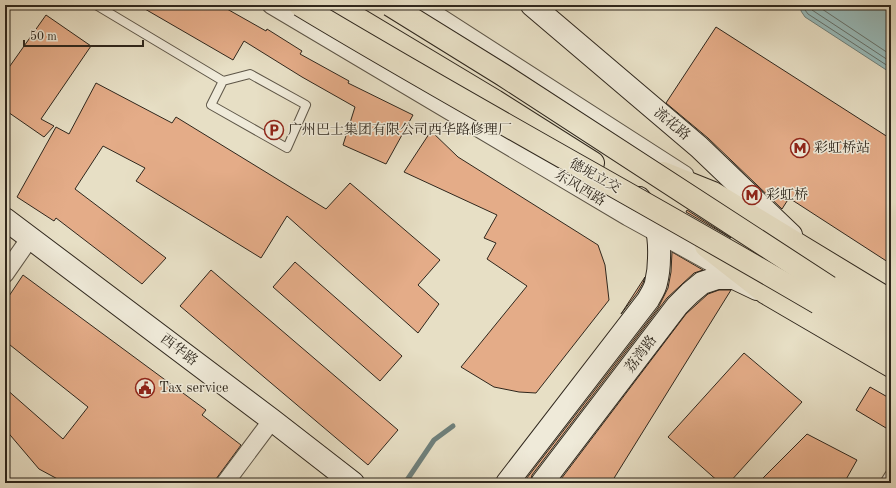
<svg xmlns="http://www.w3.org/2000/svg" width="896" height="488" viewBox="0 0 896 488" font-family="'Old Standard TT','Noto Serif SC',serif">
	<rect width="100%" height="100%" fill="#e7dfc5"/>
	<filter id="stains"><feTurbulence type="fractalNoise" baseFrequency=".005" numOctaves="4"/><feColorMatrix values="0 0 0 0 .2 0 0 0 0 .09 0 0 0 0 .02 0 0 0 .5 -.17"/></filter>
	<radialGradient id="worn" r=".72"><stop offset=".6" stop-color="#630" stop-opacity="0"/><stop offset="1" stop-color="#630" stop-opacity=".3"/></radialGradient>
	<path fill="#98bbbb" stroke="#6e807c" d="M801,5H891V73L805,17L801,11Z"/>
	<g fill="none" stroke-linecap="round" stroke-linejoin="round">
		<g stroke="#64716c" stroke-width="1">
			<path d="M805,5V10L808,14L891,68"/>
			<path d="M810,5L812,10L891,62"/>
			<path d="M816,5L891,55"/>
		</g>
		<g stroke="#6e807c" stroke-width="5">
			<path d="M5,479L8,483"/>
			<path d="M405,483L434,440L453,426"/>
		</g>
	</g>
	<g fill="#e4ac88" stroke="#2f271d">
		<path d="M138,5H220L266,31L267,29L302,51L300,54L349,81L348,83L413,115L386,164L343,145L355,107L302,77L244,41L233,60Z"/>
		<path d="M46,15L91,46L41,119L54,126L44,137L5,110V73Z"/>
		<path d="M716,27L891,139V264L789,198L782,209L708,138L666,103Z"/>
		<path d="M96,83L172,123L176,117L326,209L350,183L440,260L418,285L439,304L418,333L287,216L261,258L136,181L145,168L103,146L75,189L166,258L142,284L56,218L54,221L17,197L56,127L69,134Z"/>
		<path d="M431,131L458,157L598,245L605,265L609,300L536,393L519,392L494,387L461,367L527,286L487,259L496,243L484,238L497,215L404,172Z"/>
		<path d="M687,210L731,238L686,212Z"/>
		<path d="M672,252L703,270L694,273L667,298L532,475L530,483H523L658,308L668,288L671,272Z"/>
		<path d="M295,262L402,356L380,381L273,287Z"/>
		<path d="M211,270L398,430L368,465L180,306Z"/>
		<path d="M23,275L206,410L202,415L241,445L213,483H65L39,469L5,429V388L63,439L88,407L5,341V302Z"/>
		<path d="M645,277L643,283L637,293L621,314Z"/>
		<path d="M719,290H731L611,483H558L686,314L708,294Z"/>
		<path d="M744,353L802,402L729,483H720L668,437Z"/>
		<path d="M870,387L891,399V431L856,410Z"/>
		<path d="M807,434L857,460L844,483H758Z"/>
	</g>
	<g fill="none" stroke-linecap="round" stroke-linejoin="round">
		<g stroke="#5d5547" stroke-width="10">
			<g id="service">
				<path d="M96,5L223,81L250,74L306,105L287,148L211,105L223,81"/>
				<path d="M884,483L891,472"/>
			</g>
		</g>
		<g stroke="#5d5547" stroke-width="19">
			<g id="minor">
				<path d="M271,5L628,217L726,271"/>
				<path d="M421,5L685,175"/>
				<path d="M5,274L30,238"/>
				<path d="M225,483L272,420"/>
			</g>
		</g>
		<g stroke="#2f271d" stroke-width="24">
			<g id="secondary">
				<path d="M532,5L699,147L791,235"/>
				<path d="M5,219L272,420L353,483"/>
				<path d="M507,483L648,300C651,294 655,289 656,283C658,275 659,266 659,258C660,232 656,217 639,198"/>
				<path d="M542,483L677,306L690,293L702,283L717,278H734L757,289"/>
			</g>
		</g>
		<g stroke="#2f271d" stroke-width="24">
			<g id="primary">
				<path d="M335,5L495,101L593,163"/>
				<path d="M663,173L713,193L891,301"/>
				<path d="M706,246L766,293L891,366"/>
			</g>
		</g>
		<g stroke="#2f271d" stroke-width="24">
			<g id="trunk">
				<path d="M829,287L891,324"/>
				<path d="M818,303L891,347"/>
			</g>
		</g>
		<use href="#service" stroke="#efead9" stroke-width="8"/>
		<use href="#minor" stroke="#efead9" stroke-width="17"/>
		<use href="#secondary" stroke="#efead9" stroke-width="22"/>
		<use href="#primary" stroke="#e7dfc5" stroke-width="22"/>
		<use href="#trunk" stroke="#e7dfc5" stroke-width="22"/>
		<g stroke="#2f271d" stroke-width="24" stroke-linecap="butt">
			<g id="trunk-bridge">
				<path d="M300,5C471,108 646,202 818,303"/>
				<path d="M390,5L503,75L829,287"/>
			</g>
		</g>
		<use href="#trunk-bridge" stroke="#e7dfc5" stroke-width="22"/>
	</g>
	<defs>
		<g id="parking-ring" transform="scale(1)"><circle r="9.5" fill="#efead9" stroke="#8f2418" stroke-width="1.5"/><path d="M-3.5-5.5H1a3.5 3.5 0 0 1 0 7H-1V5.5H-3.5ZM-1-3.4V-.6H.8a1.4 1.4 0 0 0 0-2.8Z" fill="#8f2418"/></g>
		<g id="metro-ring" transform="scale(1)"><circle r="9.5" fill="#efead9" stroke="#8f2418" stroke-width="1.5"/><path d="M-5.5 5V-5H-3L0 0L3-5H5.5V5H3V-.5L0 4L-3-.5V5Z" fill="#8f2418"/></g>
		<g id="civic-ring" transform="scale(1)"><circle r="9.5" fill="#efead9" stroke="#8f2418" stroke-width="1.5"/><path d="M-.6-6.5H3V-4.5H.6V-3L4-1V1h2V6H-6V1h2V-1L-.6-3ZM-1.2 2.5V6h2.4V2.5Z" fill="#8f2418"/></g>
	</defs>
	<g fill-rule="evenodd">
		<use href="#parking-ring" x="274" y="130"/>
		<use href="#metro-ring" x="800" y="148"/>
		<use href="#metro-ring" x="752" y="195"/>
		<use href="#civic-ring" x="145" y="388"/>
	</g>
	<g text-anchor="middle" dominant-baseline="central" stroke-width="3" stroke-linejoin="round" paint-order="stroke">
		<g font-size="14" fill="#2f271d" stroke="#efead9">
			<text transform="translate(672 124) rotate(40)">流花路</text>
			<text transform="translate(595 176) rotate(29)">德坭立交</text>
			<text transform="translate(580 188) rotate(31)">东风西路</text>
			<text transform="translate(179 350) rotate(37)">西华路</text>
			<text transform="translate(641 354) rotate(-53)">荔湾路</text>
		</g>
		<g font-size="14" fill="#2f271d" stroke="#efead9" text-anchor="start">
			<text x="288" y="130">广州巴士集团有限公司西华路修理厂</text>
			<text x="814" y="148">彩虹桥站</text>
			<text x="766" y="195">彩虹桥</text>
			<text x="159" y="388">Tax service</text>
		</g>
	</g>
	<rect width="896" height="488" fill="none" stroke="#e7dfc5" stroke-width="20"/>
	<rect x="6" y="6" width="884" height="476" fill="none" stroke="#2f271d" stroke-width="2"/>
	<rect x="10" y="10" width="876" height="468" fill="none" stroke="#2f271d"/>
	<path d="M24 40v6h119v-6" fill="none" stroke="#2f271d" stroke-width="2"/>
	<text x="30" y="40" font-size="12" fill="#2f271d" stroke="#efead9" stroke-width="3" paint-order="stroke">50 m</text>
	<rect width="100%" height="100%" filter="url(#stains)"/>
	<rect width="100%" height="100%" fill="url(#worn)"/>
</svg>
